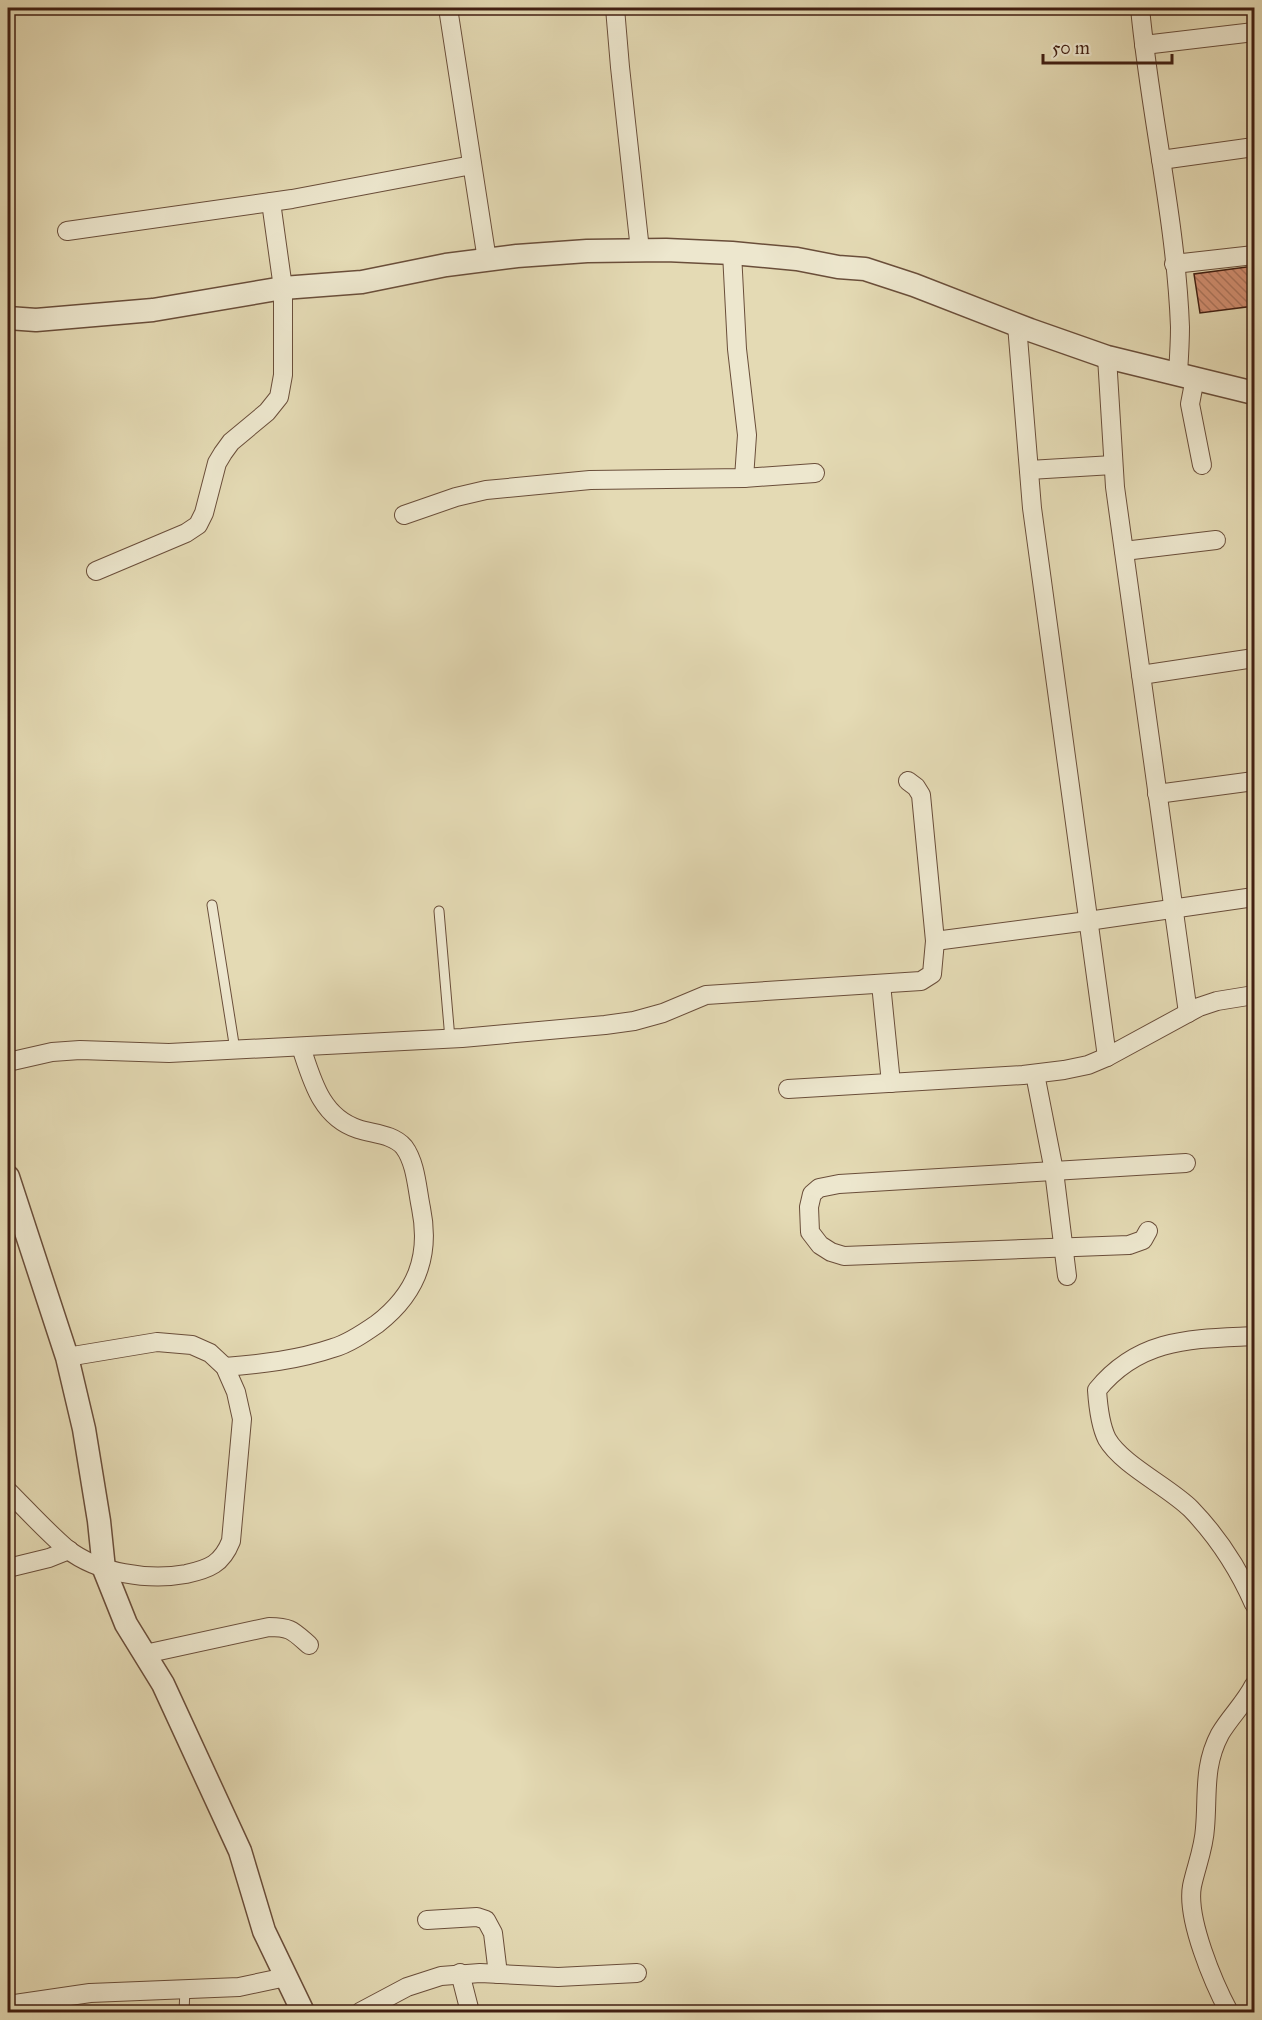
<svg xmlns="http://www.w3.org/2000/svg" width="1262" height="2020" viewBox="0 0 1262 2020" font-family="'IM FELL Great Primer',serif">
	<defs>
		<pattern id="building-back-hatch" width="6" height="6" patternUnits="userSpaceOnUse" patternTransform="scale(1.5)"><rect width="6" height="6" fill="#d39073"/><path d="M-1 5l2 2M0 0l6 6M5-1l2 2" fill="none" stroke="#ad755d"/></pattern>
	</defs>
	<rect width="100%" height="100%" fill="#e4dab4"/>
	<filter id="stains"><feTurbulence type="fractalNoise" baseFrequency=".00333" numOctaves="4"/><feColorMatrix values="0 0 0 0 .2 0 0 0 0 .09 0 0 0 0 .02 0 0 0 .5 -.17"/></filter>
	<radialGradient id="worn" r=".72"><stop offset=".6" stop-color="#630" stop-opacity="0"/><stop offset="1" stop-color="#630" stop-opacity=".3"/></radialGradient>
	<path fill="url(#building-back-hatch)" stroke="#411f12" stroke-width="1.5" d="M1254,266V306L1200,313L1194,274Z"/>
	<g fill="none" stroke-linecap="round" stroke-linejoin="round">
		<g stroke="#6a4e3a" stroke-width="11">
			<g id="service">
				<path d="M212,905L235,1050"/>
				<path d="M439,911L450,1039"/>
				<path d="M184,2012L185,1989"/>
			</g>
		</g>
		<g stroke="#6a4e3a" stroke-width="20">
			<g id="minor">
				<path d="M448,8L487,260"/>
				<path d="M615,8L620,67L640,250"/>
				<path d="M1140,8C1150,114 1176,220 1180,327C1180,342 1179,358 1178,373"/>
				<path d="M1144,45L1254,32"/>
				<path d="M1161,160L1254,147"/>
				<path d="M67,231L292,199L472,165"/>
				<path d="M732,253L737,349L747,435L744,478"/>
				<path d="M1174,264L1254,255"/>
				<path d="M1017,325L1032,508L1107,1057"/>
				<path d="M1107,357L1115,487L1188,1013"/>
				<path d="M1195,378L1190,404L1202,465"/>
				<path d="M1029,470L1113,465"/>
				<path d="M404,515L456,497L486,490L590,480L744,478L815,473"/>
				<path d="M1124,551L1216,540"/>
				<path d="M96,571L186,533L198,525L204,513L217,463L223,453L231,442L267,412L279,397L283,375V288L271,202"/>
				<path d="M1141,675L1254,658"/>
				<path d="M1157,794L1254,781"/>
				<path d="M935,941L1088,921L1254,897"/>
				<path d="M881,984L891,1083"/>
				<path d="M8,1062L52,1052L80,1050L169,1053L462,1038L605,1025L634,1021L663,1013L706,995L921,981L932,974L935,941L921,795L916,787L908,781"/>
				<path d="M1035,1074L1054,1171L1067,1276"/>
				<path d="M788,1089L1023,1075L1064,1070L1088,1065L1107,1057L1199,1007L1217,1001L1254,995"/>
				<path d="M1148,1231L1143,1240L1129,1245L844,1256L831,1252L820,1245L810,1232L809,1207L812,1194L819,1188L839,1184L1186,1163"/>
				<path d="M1254,1336C1194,1339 1140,1337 1097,1390C1098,1405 1100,1425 1107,1439C1122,1465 1169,1487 1191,1509C1217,1536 1239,1570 1254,1604"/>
				<path d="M225,1367C261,1364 298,1360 333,1348C348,1344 364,1333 377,1324C416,1294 431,1257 421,1208C417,1189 416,1163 404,1147C393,1134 373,1134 358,1129C321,1117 312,1080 301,1047"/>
				<path d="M8,1491C27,1510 46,1531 67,1549C98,1573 148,1581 186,1574C209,1569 222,1564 231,1541L242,1419L236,1392L225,1367L210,1353L192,1345L157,1342L67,1357"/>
				<path d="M8,1568L49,1558L69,1550"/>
				<path d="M145,1654L269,1627C291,1627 293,1631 309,1645"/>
				<path d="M427,1920L477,1917L486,1920L493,1933L498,1974"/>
				<path d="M460,1973L470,2012"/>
				<path d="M8,2005L90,1993L239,1987L286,1977"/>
				<path d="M360,2012L407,1987L441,1976L480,1973L558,1977L637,1973"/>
				<path d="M1229,2012C1214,1984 1186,1919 1192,1886C1196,1867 1204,1848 1205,1828C1208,1794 1203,1766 1220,1734C1230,1717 1245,1703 1254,1685"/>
			</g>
		</g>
		<g stroke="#6a4e3a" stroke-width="25">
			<g id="tertiary">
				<path d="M8,318L36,320L153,310L283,288L362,282L446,265L517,256L587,251L666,250L732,253L797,259L838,267L865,269L914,285L1030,330L1107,357L1254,393"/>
				<path d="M8,1177L67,1357L84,1429L99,1521L104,1569L126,1624L163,1684L240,1851L264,1931L303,2012"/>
			</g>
		</g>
		<use href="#service" stroke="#ede7ce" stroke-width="9"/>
		<use href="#minor" stroke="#ede7ce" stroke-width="18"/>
		<use href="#tertiary" stroke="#ede7ce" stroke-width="22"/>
	</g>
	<rect width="1262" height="2020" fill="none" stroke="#e4dab4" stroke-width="30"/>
	<rect x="9" y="9" width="1244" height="2002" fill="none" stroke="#411f12" stroke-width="3"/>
	<rect x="15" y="15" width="1232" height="1990" fill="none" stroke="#411f12" stroke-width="1.5"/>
	<path d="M1043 54v9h129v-9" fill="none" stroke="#411f12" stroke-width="3"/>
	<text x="1052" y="54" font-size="18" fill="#411f12" stroke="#ede7ce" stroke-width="4.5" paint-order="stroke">50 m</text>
	<rect width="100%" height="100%" filter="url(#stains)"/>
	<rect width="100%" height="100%" fill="url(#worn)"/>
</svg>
